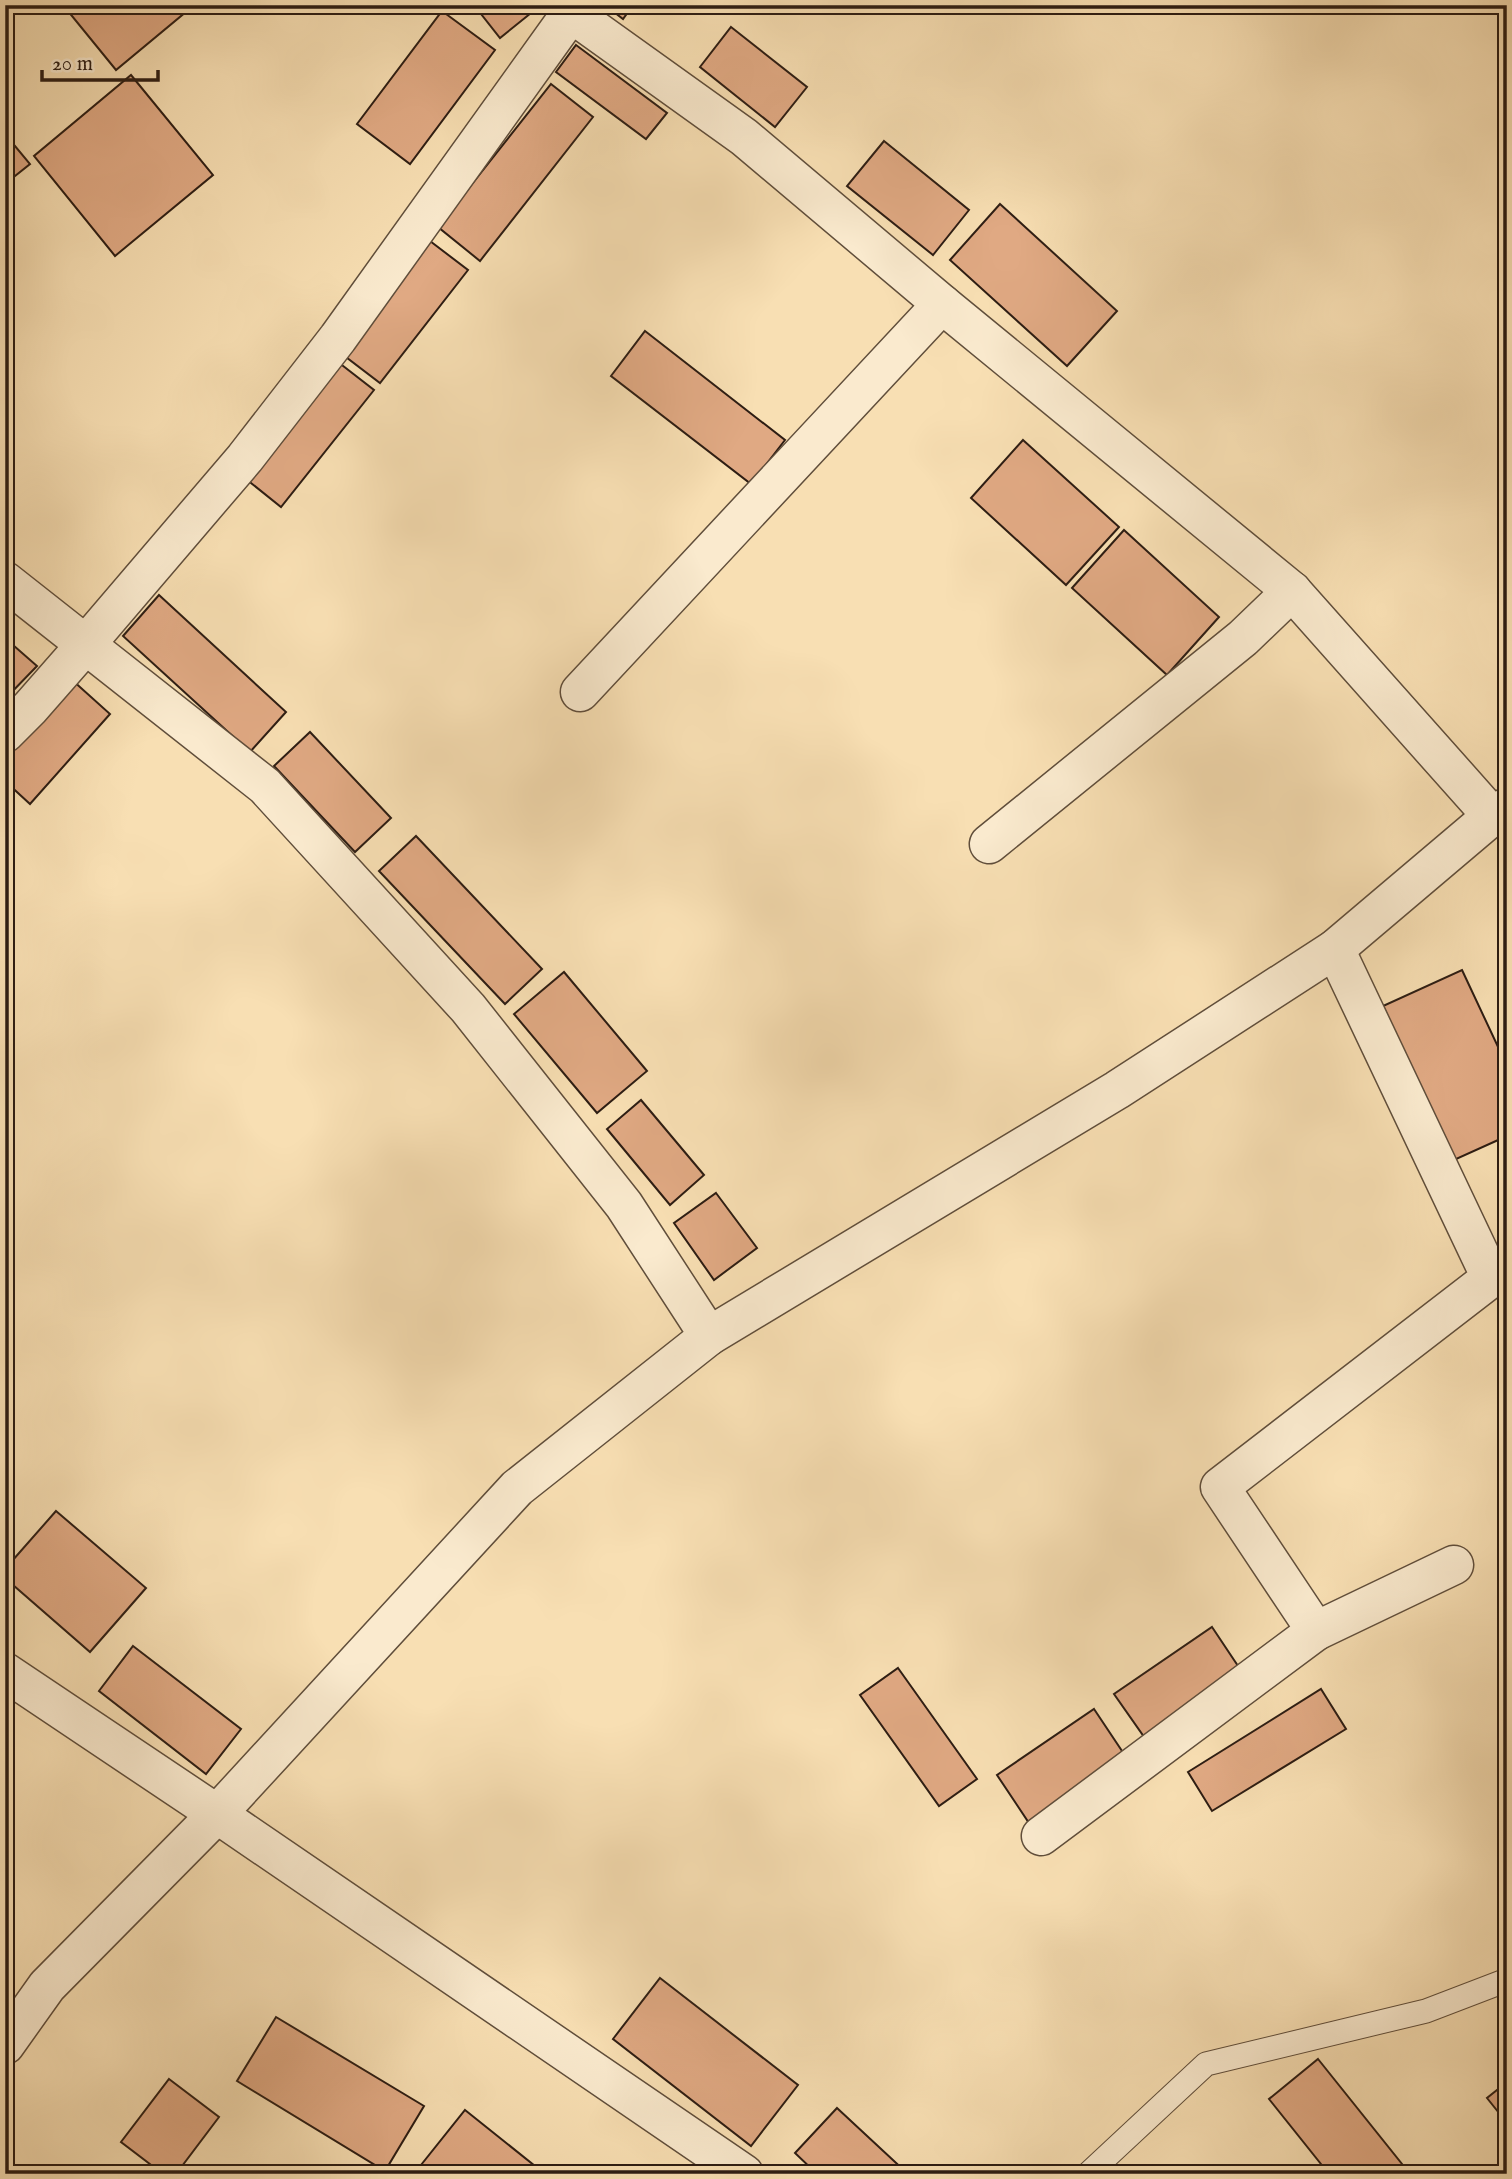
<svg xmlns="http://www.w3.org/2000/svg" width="1512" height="2179" viewBox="0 0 1512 2179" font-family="'IM FELL English',serif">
	<rect width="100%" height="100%" fill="#f8dfb3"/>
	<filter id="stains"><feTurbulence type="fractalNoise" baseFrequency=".00286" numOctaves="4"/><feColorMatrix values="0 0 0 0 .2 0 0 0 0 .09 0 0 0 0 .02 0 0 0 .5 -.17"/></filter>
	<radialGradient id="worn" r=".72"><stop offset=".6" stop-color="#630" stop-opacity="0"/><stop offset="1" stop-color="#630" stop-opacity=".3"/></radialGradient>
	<g fill="#e0a983" stroke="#2d1d13" stroke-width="2">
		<path d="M63,5H182L187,11L116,70Z"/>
		<path d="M474,5H534L536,9L500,38Z"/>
		<path d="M605,5H633L623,19Z"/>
		<path d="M442,11L495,50L410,164L357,124Z"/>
		<path d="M731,27L807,87L775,127L700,67Z"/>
		<path d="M576,45L667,113L646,139L556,72Z"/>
		<path d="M131,75L213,175L115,256L34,156Z"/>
		<path d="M551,84L593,117L480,261L438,227Z"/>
		<path d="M5,134L30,164L5,184Z"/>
		<path d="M884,141L969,210L933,255L847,186Z"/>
		<path d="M1000,204L1117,311L1067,366L950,260Z"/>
		<path d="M430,241L468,270L380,383L342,354Z"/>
		<path d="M645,331L785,440L751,484L611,376Z"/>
		<path d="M338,362L374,390L281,507L246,479Z"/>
		<path d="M1023,440L1119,527L1066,585L971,498Z"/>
		<path d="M1124,530L1219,617L1167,675L1072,588Z"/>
		<path d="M159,595L286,712L250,752L123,636Z"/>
		<path d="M5,638L37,666L5,699Z"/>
		<path d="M71,679L110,714L30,804L5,781V754Z"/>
		<path d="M310,732L391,818L355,852L274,766Z"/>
		<path d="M416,836L542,969L505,1004L379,871Z"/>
		<path d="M1462,970L1507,1066V1136L1454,1160L1383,1006Z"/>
		<path d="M564,972L647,1071L597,1113L514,1014Z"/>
		<path d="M641,1100L704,1175L670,1205L607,1129Z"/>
		<path d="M716,1193L757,1248L714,1280L674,1223Z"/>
		<path d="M56,1511L146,1588L90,1652L5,1578V1569Z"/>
		<path d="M1212,1627L1244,1675L1147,1741L1114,1694Z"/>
		<path d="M133,1646L241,1729L206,1774L99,1691Z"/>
		<path d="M898,1668L977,1779L939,1806L860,1695Z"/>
		<path d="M1321,1689L1346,1729L1212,1811L1188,1772Z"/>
		<path d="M1094,1709L1126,1757L1029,1823L997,1775Z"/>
		<path d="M660,1978L798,2085L751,2146L613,2039Z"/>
		<path d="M276,2017L424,2106L385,2171L237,2081Z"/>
		<path d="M1318,2059L1410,2174H1329L1269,2099Z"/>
		<path d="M169,2079L219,2117L176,2174H163L121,2142Z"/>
		<path d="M1507,2082V2123L1487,2098Z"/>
		<path d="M837,2108L908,2174H817L795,2153Z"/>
		<path d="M465,2110L545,2174H422L417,2170Z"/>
	</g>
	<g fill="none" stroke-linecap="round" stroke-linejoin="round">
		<g stroke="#604e3b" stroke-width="25">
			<path id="service" d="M1088,2174L1206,2064L1426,2011L1507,1980"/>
		</g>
		<g stroke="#604e3b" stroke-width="41">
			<g id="minor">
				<path d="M565,5L571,13L744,137L942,304L1292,591L1492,816"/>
				<path d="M5,581L265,786L468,1008L624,1205L709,1336"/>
				<path d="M580,692L942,304"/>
				<path d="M5,733L30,708L87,643L245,458L338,338L571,13"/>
				<path d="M989,844L1243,638L1292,591"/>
				<path d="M1335,949L1491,1278L1220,1487L1316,1631L1454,1565"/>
				<path d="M5,1672L217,1814L744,2174"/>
				<path d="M1041,1836L1316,1631"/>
			</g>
		</g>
		<g stroke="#604e3b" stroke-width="41">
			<path id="tertiary" d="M5,2045L47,1986L217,1814L517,1488L709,1336L1117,1090L1335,949L1492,816L1507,807"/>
		</g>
		<use href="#service" stroke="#faeace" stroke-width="23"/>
		<use href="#minor" stroke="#faeace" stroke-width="38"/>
		<use href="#tertiary" stroke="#faeace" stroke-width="38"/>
	</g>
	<rect width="1512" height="2179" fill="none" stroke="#f8dfb3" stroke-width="28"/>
	<rect x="7" y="7" width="1498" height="2165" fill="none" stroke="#2d1d13" stroke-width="3.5"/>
	<rect x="14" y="14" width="1484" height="2151" fill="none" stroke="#2d1d13" stroke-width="2"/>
	<path d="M42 70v10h116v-10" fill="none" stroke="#2d1d13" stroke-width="3.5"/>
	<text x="52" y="70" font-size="21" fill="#2d1d13" stroke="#faeace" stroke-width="5" paint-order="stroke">20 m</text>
	<rect width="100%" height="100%" filter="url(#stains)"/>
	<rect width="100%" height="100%" fill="url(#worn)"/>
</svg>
